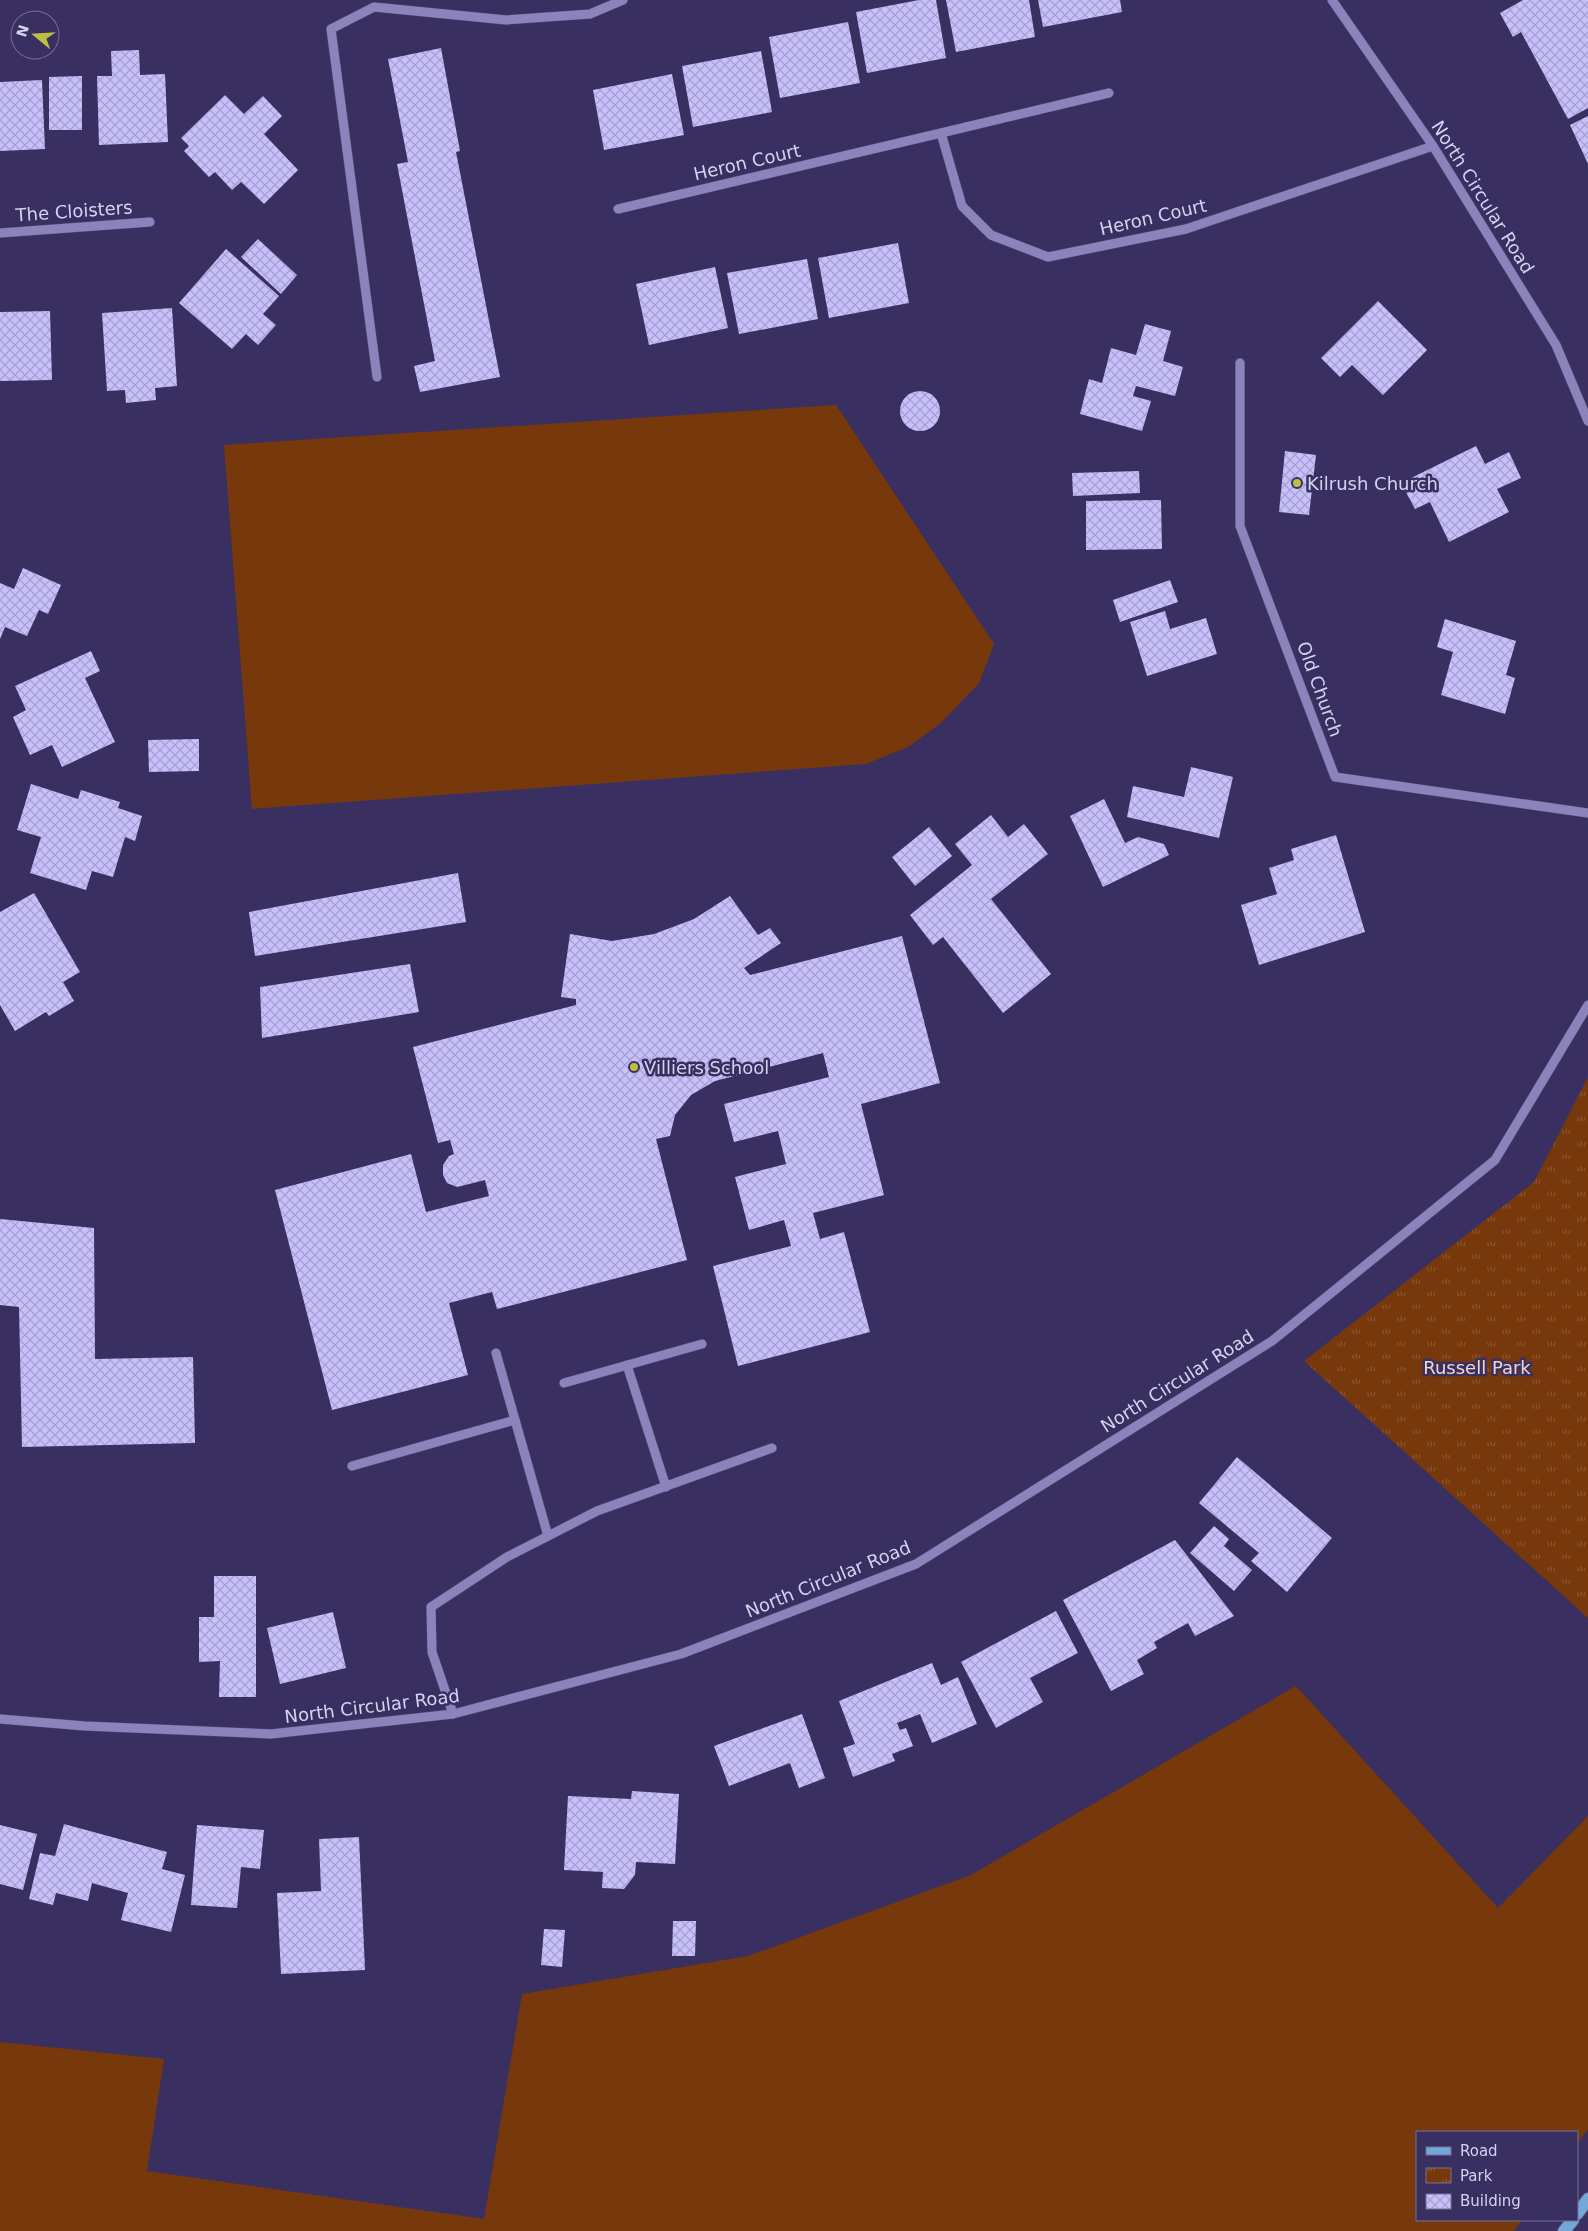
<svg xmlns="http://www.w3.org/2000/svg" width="1588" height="2231" viewBox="0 0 1588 2231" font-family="'DejaVu Sans',sans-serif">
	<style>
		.grass { fill: #77390b }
		.park { fill: url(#park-tufts) }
		.building { fill: url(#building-cross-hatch) }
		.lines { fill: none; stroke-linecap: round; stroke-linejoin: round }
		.minor-casing { stroke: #534a74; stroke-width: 10 }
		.major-casing { stroke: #534a74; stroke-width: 14 }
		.minor { stroke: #8b83bb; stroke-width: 9 }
		.major { stroke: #72a8d8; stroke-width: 12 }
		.poi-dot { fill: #bcbf44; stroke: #392f61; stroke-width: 2 }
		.labels { text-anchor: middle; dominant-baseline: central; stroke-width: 5; stroke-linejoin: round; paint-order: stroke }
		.street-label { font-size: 18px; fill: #d5d2f0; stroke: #392f61 }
		.poi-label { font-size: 18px; fill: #d5d2f0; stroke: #392f61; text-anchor: start }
		.park-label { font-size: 18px; fill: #efd7ca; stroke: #392f61 }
	</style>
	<defs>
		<pattern id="park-tufts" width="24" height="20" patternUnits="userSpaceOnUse" patternTransform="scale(1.25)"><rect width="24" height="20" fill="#77390b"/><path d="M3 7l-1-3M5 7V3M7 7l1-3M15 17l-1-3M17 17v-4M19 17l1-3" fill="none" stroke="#89552f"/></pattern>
		<pattern id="building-cross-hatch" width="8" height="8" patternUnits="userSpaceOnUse" patternTransform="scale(1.25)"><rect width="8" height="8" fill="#c8c0fc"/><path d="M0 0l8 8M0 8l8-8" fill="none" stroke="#a6a0cf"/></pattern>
	</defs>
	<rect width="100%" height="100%" fill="#392f61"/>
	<g class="grass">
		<polygon points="836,405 994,644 979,683 941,723 908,747 866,764 252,809 224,445"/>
		<polygon points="1296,1686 1498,1908 1588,1816 1588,2129 1577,2144 1577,2132 1417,2132 1417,2220 1522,2220 1514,2231 0,2231 0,2042 164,2059 147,2171 484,2219 522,1994 748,1956 971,1875"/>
	</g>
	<polygon class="park" points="1588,1077 1588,1618 1304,1361 1534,1182"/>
	<g class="building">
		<polygon points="919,0 936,0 946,58 867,73 856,12"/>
		<polygon points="946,0 1029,0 1035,37 956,52"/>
		<polygon points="1038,0 1120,0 1122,12 1043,27"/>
		<polygon points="1523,0 1588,0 1588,108 1568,119 1521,32 1513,37 1500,13"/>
		<polygon points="848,22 860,83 780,98 769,37"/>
		<polygon points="441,48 460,151 456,152 500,377 420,392 414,366 435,361 397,164 408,162 388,59"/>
		<polygon points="139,50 140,75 165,74 168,142 99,145 97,76 112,76 111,51"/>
		<polygon points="761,51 772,112 693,127 682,66"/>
		<polygon points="672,74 684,135 604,150 593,90"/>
		<polygon points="82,76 82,130 49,130 49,77"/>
		<polygon points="42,80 45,149 0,151 0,82"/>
		<polygon points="225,95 244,114 263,96 282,116 264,134 298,170 264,204 241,182 232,190 215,172 209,177 184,151 189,146 181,138"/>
		<polygon points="1588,116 1588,164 1570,125"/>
		<polygon points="258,239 297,275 281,294 241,257"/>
		<polygon points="898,243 909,303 829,318 818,258"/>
		<polygon points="226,249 279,296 263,314 276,325 258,345 246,334 232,349 179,303"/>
		<polygon points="807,259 818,319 739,334 727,273"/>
		<polygon points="715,267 728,328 649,345 636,284"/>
		<polygon points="1378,301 1427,350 1383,395 1352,365 1340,377 1321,358"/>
		<polygon points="172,308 177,386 155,388 156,400 126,403 125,390 107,391 102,313"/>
		<polygon points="50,311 52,380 0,381 0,312"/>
		<polygon points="1145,324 1171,331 1163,361 1183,367 1175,396 1136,386 1133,396 1151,401 1142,431 1080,414 1089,379 1102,383 1111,348 1136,355"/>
		<circle cx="920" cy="411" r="20"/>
		<polygon points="1476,446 1485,464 1509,452 1521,478 1497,489 1509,512 1449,542 1430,502 1415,509 1401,483"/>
		<polygon points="1285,451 1316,455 1309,515 1279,512"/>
		<polygon points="1139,471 1140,493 1073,496 1072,473"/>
		<polygon points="1161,500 1162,549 1086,550 1086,501"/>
		<polygon points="23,568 61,585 48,614 39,610 27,636 5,627 0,639 0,583 14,589"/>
		<polygon points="1170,580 1178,602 1120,622 1113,600"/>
		<polygon points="1165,611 1170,629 1206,618 1217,654 1147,676 1130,622"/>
		<polygon points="1445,619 1516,641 1506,675 1515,678 1505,714 1441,695 1453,652 1437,647"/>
		<polygon points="91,651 100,671 85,678 115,742 62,767 52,745 30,755 13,717 26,710 15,686"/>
		<polygon points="199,739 199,771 149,772 148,740"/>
		<polygon points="1191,767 1233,777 1219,838 1127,817 1133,786 1184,797"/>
		<polygon points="31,784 78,799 81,790 120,802 118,808 142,816 135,841 125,837 113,877 92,871 86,890 30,873 41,837 17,830"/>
		<polygon points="1104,799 1125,843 1138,837 1164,844 1169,855 1103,887 1070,816"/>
		<polygon points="991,815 1008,837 1024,824 1048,854 991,899 1051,974 1003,1013 943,937 933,945 910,915 972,865 955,844"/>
		<polygon points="929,827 952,856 915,886 892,857"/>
		<polygon points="1336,835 1365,932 1259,965 1241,905 1277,894 1269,868 1294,860 1291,849"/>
		<polygon points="458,873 466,922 255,956 249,912"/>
		<polygon points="34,893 80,972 63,982 74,1001 49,1016 46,1012 15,1031 0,1005 0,912"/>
		<polygon points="730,896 758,935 770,928 781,943 744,968 750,975 902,936 940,1083 861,1104 884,1195 813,1213 820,1239 844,1232 870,1332 738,1366 713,1266 791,1246 784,1220 749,1230 735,1177 786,1164 778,1131 734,1142 724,1104 829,1077 823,1053 715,1081 691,1095 675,1115 670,1136 656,1139 687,1260 497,1309 492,1292 449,1303 468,1375 332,1410 275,1190 411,1154 426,1212 489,1196 485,1180 457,1187 447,1183 443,1175 443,1165 449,1156 454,1154 450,1140 438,1143 413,1047 576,1005 576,999 561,997 570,934 612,941 654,934 694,919"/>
		<polygon points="410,964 419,1012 262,1038 260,987"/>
		<polygon points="0,1219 94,1228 95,1359 193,1357 195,1443 22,1447 19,1307 0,1305"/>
		<polygon points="1237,1457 1332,1538 1287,1592 1251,1561 1259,1553 1199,1503"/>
		<polygon points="1214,1526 1229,1539 1224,1546 1252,1570 1234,1591 1190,1553"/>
		<polygon points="1175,1540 1234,1616 1195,1636 1188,1623 1154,1642 1157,1648 1137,1660 1144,1674 1111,1691 1063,1600"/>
		<polygon points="214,1576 256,1576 256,1697 219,1697 220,1661 199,1662 199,1617 214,1617"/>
		<polygon points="1056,1611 1078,1653 1030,1678 1043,1702 996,1728 961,1662"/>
		<polygon points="333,1612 346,1668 280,1684 267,1628"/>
		<polygon points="932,1663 941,1685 958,1677 977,1724 932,1743 920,1714 897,1723 900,1730 906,1728 913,1746 892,1754 895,1761 853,1777 843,1748 855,1744 839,1701"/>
		<polygon points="802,1714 825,1778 799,1788 790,1763 729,1786 714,1746"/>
		<polygon points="632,1791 679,1794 675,1864 636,1862 635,1875 624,1889 602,1888 603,1872 564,1870 568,1796 631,1799"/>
		<polygon points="64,1824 167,1852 162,1869 185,1875 171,1932 121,1920 128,1893 92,1883 88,1901 56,1893 53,1905 29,1899 40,1853 55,1856"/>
		<polygon points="0,1825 37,1834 23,1890 0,1884"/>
		<polygon points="197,1825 264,1830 260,1869 241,1867 237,1908 191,1905"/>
		<polygon points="359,1837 365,1970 281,1974 277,1893 321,1891 319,1839"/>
		<polygon points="673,1921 696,1921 695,1956 672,1956"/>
		<polygon points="544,1929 565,1930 562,1967 541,1965"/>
	</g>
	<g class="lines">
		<g class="minor-casing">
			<g id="minor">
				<polyline points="1332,0 1433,146 1556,345 1588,421"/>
				<polyline points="941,133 1109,93"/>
				<polyline points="618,209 941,133 962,206 991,235 1048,257 1186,229 1433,146"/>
				<polyline points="0,233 150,222"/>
				<polyline points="1240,363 1240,526 1335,777 1588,813"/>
				<polyline points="377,377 331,29 374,7 506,20 590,14 623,0"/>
				<polyline points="496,1353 548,1536"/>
				<polyline points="627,1365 666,1487"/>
				<polyline points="564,1383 702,1344"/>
				<polyline points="352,1466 515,1420"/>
				<polyline points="453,1714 432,1652 431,1607 507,1557 597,1511 772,1448"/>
				<polyline points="0,1719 85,1726 271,1734 453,1714 681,1654 916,1564 1272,1341 1495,1160 1588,1005"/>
			</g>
		</g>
		<g class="major-casing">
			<g id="major">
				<polyline points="1577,2214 1588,2199"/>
				<polyline points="1564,2231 1573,2220"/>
			</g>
		</g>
		<use href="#minor" class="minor"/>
		<use href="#major" class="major"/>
	</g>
	<g class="poi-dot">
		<circle cx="1297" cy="483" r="5"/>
		<circle cx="634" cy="1067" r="5"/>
	</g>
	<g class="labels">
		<g class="street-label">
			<text transform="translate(747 162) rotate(-13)">Heron Court</text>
			<text transform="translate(1483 197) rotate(58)">North Circular Road</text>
			<text transform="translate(74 211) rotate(-4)">The Cloisters</text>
			<text transform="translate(1153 217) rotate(-13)">Heron Court</text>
			<text transform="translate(1320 689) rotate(70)">Old Church</text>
			<text transform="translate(1177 1381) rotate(-32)">North Circular Road</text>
			<text transform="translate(828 1579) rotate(-22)">North Circular Road</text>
			<text transform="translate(372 1706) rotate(-7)">North Circular Road</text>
		</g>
		<g class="poi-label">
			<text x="1307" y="483">Kilrush Church</text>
			<text x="644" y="1067">Villiers School</text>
		</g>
		<g class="park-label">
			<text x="1477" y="1367">Russell Park</text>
		</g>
	</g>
	<rect x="1416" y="2131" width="162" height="90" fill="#392f61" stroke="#77709a"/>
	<rect x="1426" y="2147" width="25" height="8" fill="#72a8d8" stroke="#77709a"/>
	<text x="1460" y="2156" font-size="15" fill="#d5d2f0">Road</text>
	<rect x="1426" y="2168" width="25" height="15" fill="url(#park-tufts)" stroke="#77709a"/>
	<text x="1460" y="2181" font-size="15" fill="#d5d2f0">Park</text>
	<rect x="1426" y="2194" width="25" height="15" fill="url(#building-cross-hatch)" stroke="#77709a"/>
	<text x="1460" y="2206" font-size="15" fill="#d5d2f0">Building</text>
	<g transform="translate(35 35) rotate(288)"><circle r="24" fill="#392f61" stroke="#77709a"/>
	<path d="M0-4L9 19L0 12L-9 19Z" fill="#bcbf44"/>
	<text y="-8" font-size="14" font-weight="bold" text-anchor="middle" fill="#d5d2f0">N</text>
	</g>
</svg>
